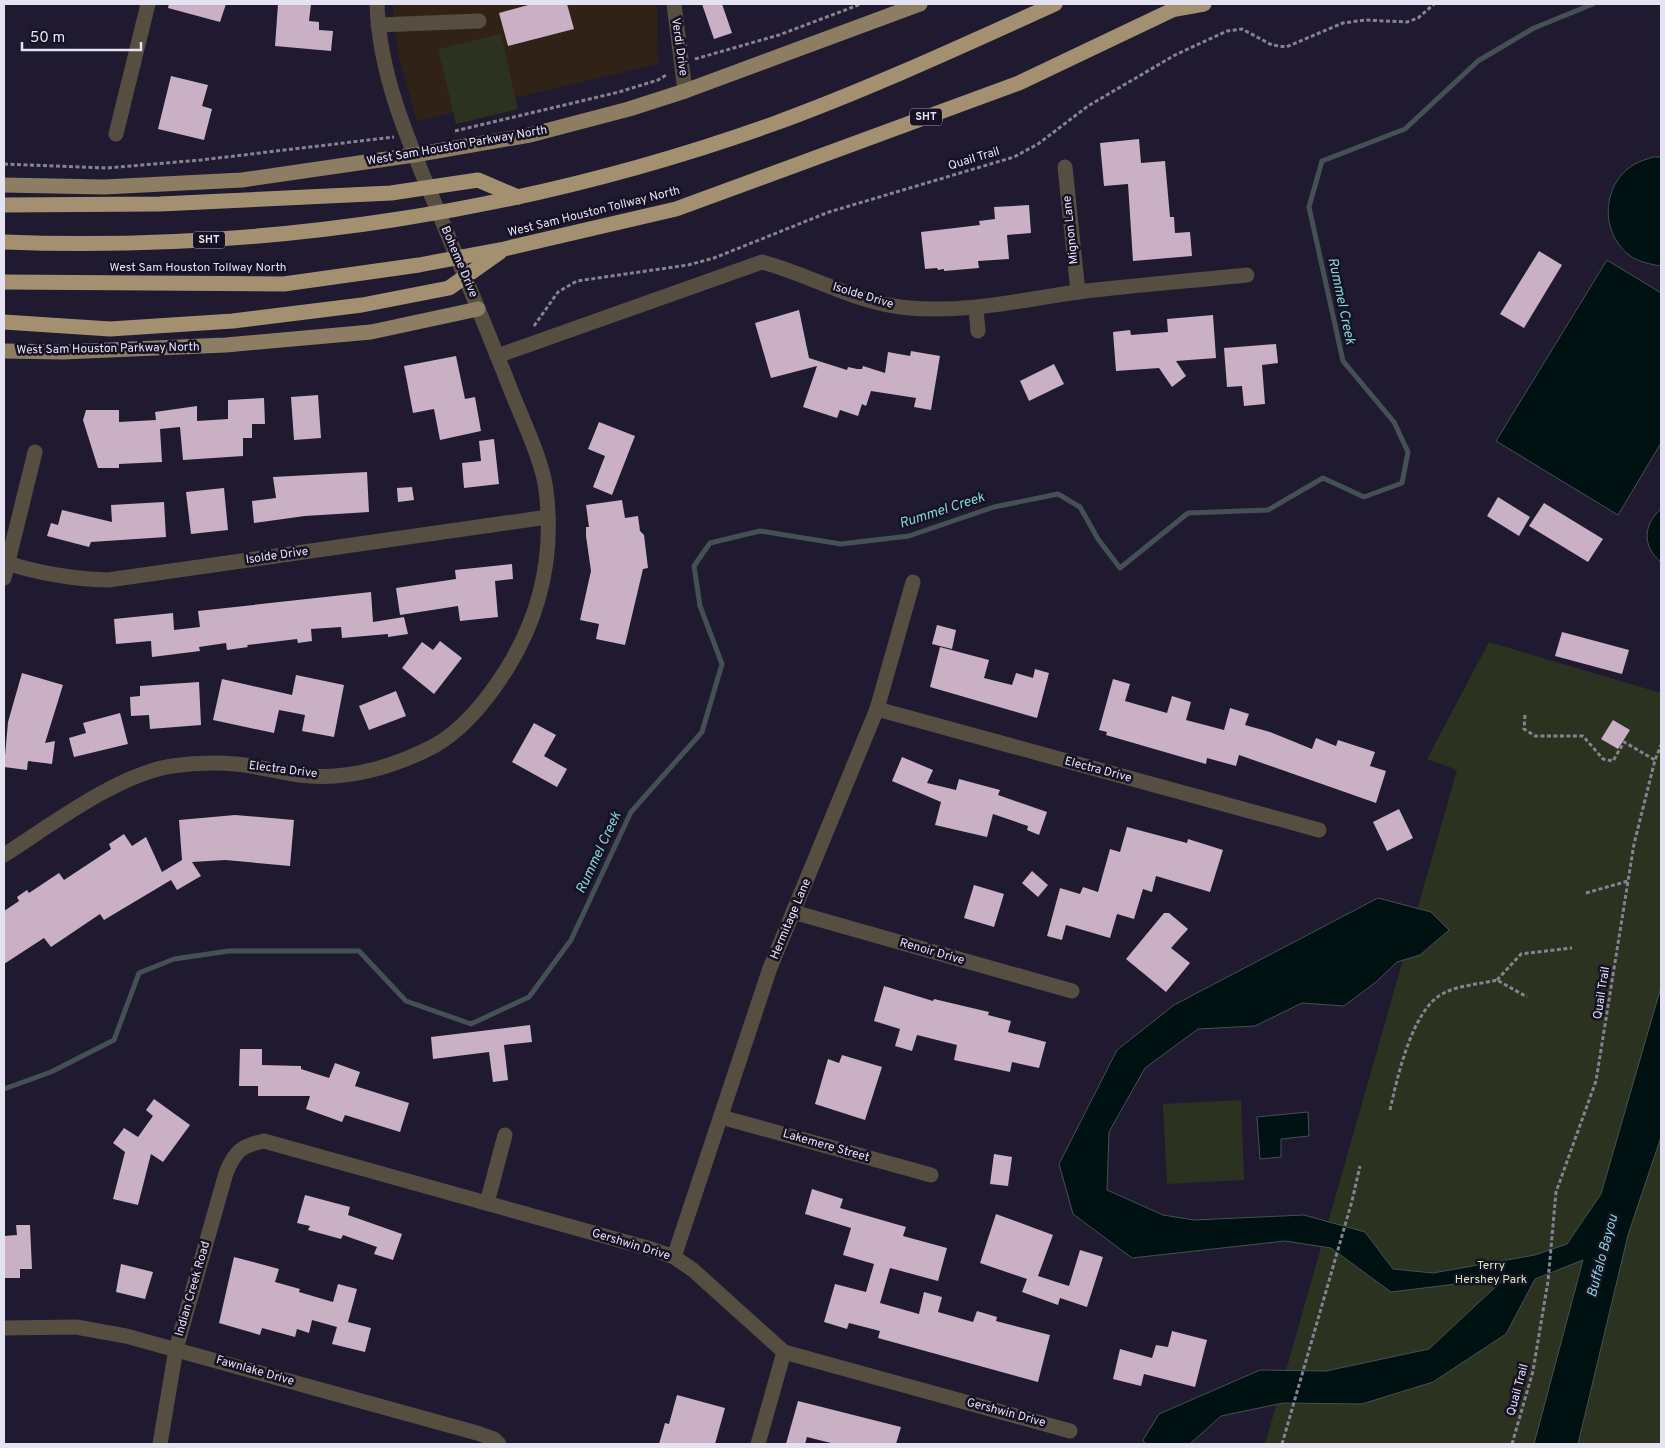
<svg xmlns="http://www.w3.org/2000/svg" width="1665" height="1448" viewBox="0 0 1665 1448" font-family="Overpass,sans-serif">
	<style>
		.commercial { fill: #302216 }
		.green { fill: #2b3220 }
		.water { fill: #011; stroke: #455054 }
		.lines { fill: none; stroke-linecap: round; stroke-linejoin: round }
		.stream { stroke: #455054; stroke-width: 5 }
		.building { fill: #c9b0c5 }
		.path { stroke: #868294; stroke-width: 3; stroke-dasharray: 4 2.5; stroke-linecap: butt }
		.minor { stroke: #554e41; stroke-width: 15 }
		.major { stroke: #8d7d62; stroke-width: 15 }
		.highway { stroke: #a39070; stroke-width: 15 }
		.labels { text-anchor: middle; dominant-baseline: central; stroke-width: 5; stroke-linejoin: round; paint-order: stroke }
		.shield { fill: #161125; stroke: #a7a4b4; stroke-width: 1 }
		.shield-label { font-size: 11px; font-weight: bold; fill: #e5e3f2 }
		.street-label { font-size: 12px; fill: #e5e3f2; stroke: #161125 }
		.park-label { font-size: 12px; fill: #d7ecb1; stroke: #161125 }
		.water-label { font-size: 14px; font-style: italic; fill: #84d6d6; stroke: #161125 }
	</style>
	<rect width="100%" height="100%" fill="#1f1a2f"/>
	<polygon class="commercial" points="392,4 657,4 658,64 417,121 399,58"/>
	<g class="green">
		<polygon points="501,34 518,109 456,124 438,49"/>
		<polygon points="1489,642 1661,693 1661,1444 1265,1444 1457,770 1427,759"/>
		<polygon points="1241,1100 1244,1180 1167,1184 1163,1104"/>
	</g>
	<g class="water">
		<path d="M1653 157H1661V266C1650 264 1638 262 1629 255 1599 231 1602 183 1635 164 1640 161 1647 159 1653 157Z"/>
		<polygon points="1607,260 1661,293 1661,443 1618,515 1496,441"/>
		<path d="M1661 509V562C1642 547 1643 524 1661 509Z"/>
		<polygon points="1378,898 1431,912 1449,930 1420,955 1397,962 1376,982 1344,1006 1302,1003 1255,1026 1198,1029 1145,1068 1109,1132 1107,1190 1163,1215 1194,1220 1304,1215 1365,1232 1393,1269 1433,1273 1535,1255 1567,1244 1601,1194 1661,987 1661,1137 1628,1235 1578,1444 1534,1444 1583,1260 1535,1279 1506,1334 1433,1382 1362,1404 1283,1403 1221,1416 1190,1444 1145,1444 1143,1440 1159,1414 1260,1370 1326,1371 1429,1349 1505,1278 1391,1292 1331,1248 1285,1241 1132,1258 1073,1214 1059,1164 1117,1050 1174,1005"/>
		<polygon points="1308,1112 1309,1136 1281,1139 1281,1157 1260,1159 1257,1117"/>
	</g>
	<g class="lines">
		<polyline class="stream" points="4,1089 51,1072 114,1040 139,973 174,959 229,951 359,951 406,1001 471,1024 529,997 571,940 631,812 702,732 722,664 700,606 694,566 710,543 760,531 841,544 909,536 994,507 1058,494 1080,507 1098,539 1120,568 1188,513 1268,510 1323,478 1364,497 1402,483 1408,452 1394,422 1343,361 1309,207 1322,161 1405,129 1478,61 1534,28 1593,4"/>
	</g>
	<g class="building">
		<polygon points="169,4 226,4 220,22 168,8"/>
		<polygon points="278,4 311,4 309,21 319,22 319,30 333,31 331,51 275,46"/>
		<polygon points="532,4 567,4 574,29 508,46 499,13"/>
		<polygon points="702,4 722,4 732,33 714,39"/>
		<polygon points="171,76 208,85 202,106 212,109 204,140 158,129"/>
		<polygon points="1139,139 1141,163 1165,161 1170,217 1174,217 1175,233 1190,232 1192,256 1133,261 1128,184 1104,186 1100,143"/>
		<polygon points="1029,205 1031,233 1007,235 1009,259 978,261 979,268 944,271 944,269 938,270 937,268 925,269 921,232 980,225 979,221 995,219 994,207"/>
		<polygon points="1539,251 1562,265 1524,328 1500,314"/>
		<polygon points="799,310 809,358 847,370 848,367 857,369 862,369 863,366 885,373 888,352 910,356 911,351 940,356 931,410 914,407 916,398 871,391 866,406 862,404 858,416 840,410 837,418 803,407 817,366 771,378 755,323"/>
		<polygon points="1213,315 1216,358 1176,361 1186,376 1172,387 1159,368 1116,371 1113,332 1130,330 1131,335 1168,332 1167,319"/>
		<polygon points="1276,344 1278,363 1262,365 1265,404 1244,406 1242,386 1227,387 1224,348"/>
		<polygon points="456,356 465,399 475,397 481,431 440,440 434,409 413,413 404,366"/>
		<polygon points="1054,364 1064,384 1029,401 1020,381"/>
		<polygon points="318,395 321,438 294,440 291,397"/>
		<polygon points="264,398 265,424 252,424 252,438 243,438 243,456 183,460 180,427 160,429 162,462 119,464 119,468 98,468 83,420 86,410 119,410 119,422 156,420 155,412 197,406 197,421 228,419 228,400"/>
		<polygon points="599,422 635,436 612,495 593,487 605,456 588,449"/>
		<polygon points="494,439 499,484 464,488 462,463 481,461 479,441"/>
		<polygon points="367,472 369,512 305,516 254,523 252,501 276,498 273,477"/>
		<polygon points="412,487 414,500 398,502 397,488"/>
		<polygon points="224,488 228,530 191,534 186,492"/>
		<polygon points="1498,497 1530,517 1519,536 1487,516"/>
		<polygon points="622,500 625,518 638,516 640,531 644,535 648,568 643,569 625,645 596,639 599,624 580,620 591,571 586,536 586,527 589,527 586,505"/>
		<polygon points="164,502 166,537 91,542 89,547 47,536 51,523 58,525 62,510 112,522 111,505"/>
		<polygon points="1544,503 1603,539 1588,562 1529,526"/>
		<polygon points="512,564 513,579 495,581 498,617 460,621 458,606 400,615 396,588 456,579 455,570"/>
		<polygon points="371,592 373,622 404,617 408,634 388,637 388,634 342,638 341,627 311,629 312,641 298,643 297,639 247,645 248,647 227,650 226,643 199,647 200,651 152,657 151,641 116,644 114,619 173,613 174,630 200,627 198,611"/>
		<polygon points="937,625 956,630 952,649 932,644"/>
		<polygon points="1562,632 1629,650 1622,674 1555,656"/>
		<polygon points="440,641 462,658 434,694 402,668 422,642 433,650"/>
		<polygon points="940,647 989,660 984,678 1012,685 1016,673 1033,678 1035,669 1049,673 1037,718 930,687"/>
		<polygon points="22,673 63,685 45,743 55,741 52,764 28,761 27,770 4,767 8,722"/>
		<polygon points="296,675 344,685 334,737 302,731 305,715 279,710 274,733 213,720 222,679 292,695"/>
		<polygon points="1113,679 1130,684 1125,701 1167,713 1172,696 1191,702 1186,720 1224,730 1230,708 1249,714 1245,725 1270,732 1312,749 1316,738 1336,746 1338,740 1375,752 1370,766 1386,771 1376,803 1239,755 1236,766 1207,758 1206,764 1106,735 1107,732 1099,730"/>
		<polygon points="199,682 201,725 150,729 149,715 131,716 130,697 140,696 140,686"/>
		<polygon points="396,691 406,716 369,730 359,706"/>
		<polygon points="120,713 128,744 74,757 69,738 86,733 83,723"/>
		<polygon points="1613,720 1630,730 1618,749 1601,739"/>
		<polygon points="534,723 556,735 544,756 567,769 557,787 512,762"/>
		<polygon points="902,757 933,770 927,783 956,790 959,779 1000,790 998,795 1047,812 1039,835 1027,830 1028,826 993,814 987,837 935,825 941,802 892,781"/>
		<polygon points="1399,809 1413,838 1387,851 1373,822"/>
		<polygon points="235,815 294,820 290,866 225,860 192,862 201,876 177,890 171,880 104,920 100,914 51,947 44,938 4,964 4,911 19,901 17,897 27,890 29,893 59,873 64,880 111,849 109,844 124,834 132,846 146,837 162,872 182,860 179,820"/>
		<polygon points="1127,827 1187,843 1188,839 1223,850 1210,892 1156,876 1152,892 1143,889 1134,919 1117,914 1110,938 1066,925 1062,940 1047,936 1060,888 1080,894 1083,887 1098,892 1110,849 1120,852"/>
		<polygon points="1032,871 1048,885 1038,897 1022,883"/>
		<polygon points="974,885 1004,894 994,927 964,918"/>
		<polygon points="1164,913 1169,913 1188,929 1171,948 1190,963 1166,992 1126,959"/>
		<polygon points="884,986 933,1001 934,999 989,1012 988,1015 1011,1021 1008,1032 1046,1042 1039,1068 1012,1062 1010,1072 954,1060 957,1045 917,1035 912,1051 895,1046 900,1029 874,1021"/>
		<polygon points="530,1025 532,1042 504,1045 508,1080 493,1082 489,1052 433,1059 431,1037"/>
		<polygon points="240,1049 262,1049 262,1065 301,1066 301,1069 329,1078 335,1063 360,1072 355,1086 409,1103 400,1132 345,1115 342,1122 306,1109 310,1096 258,1096 258,1086 239,1086"/>
		<polygon points="842,1055 882,1067 865,1120 815,1104 828,1059 839,1063"/>
		<polygon points="154,1099 190,1125 163,1162 151,1154 138,1205 113,1199 125,1152 113,1143 124,1128 138,1137 153,1116 146,1110"/>
		<polygon points="994,1154 1012,1157 1008,1186 990,1184"/>
		<polygon points="812,1189 843,1199 840,1208 906,1227 903,1236 947,1248 938,1281 890,1268 880,1303 919,1314 924,1292 942,1297 938,1312 973,1322 977,1311 997,1317 996,1321 1050,1335 1038,1382 878,1338 880,1331 849,1323 847,1329 824,1322 835,1284 866,1292 874,1264 843,1255 851,1228 805,1214"/>
		<polygon points="305,1195 350,1207 348,1215 402,1234 393,1260 374,1254 377,1247 343,1235 341,1239 308,1230 310,1226 297,1223"/>
		<polygon points="996,1214 1053,1235 1038,1276 1069,1286 1080,1250 1103,1257 1087,1307 1060,1298 1058,1305 1022,1292 1027,1279 980,1263"/>
		<polygon points="16,1225 30,1225 32,1269 20,1269 20,1278 4,1278 4,1236 17,1235"/>
		<polygon points="234,1257 279,1269 275,1282 300,1289 299,1292 333,1302 338,1284 357,1289 348,1322 371,1328 365,1352 332,1344 337,1327 312,1320 309,1333 297,1329 295,1337 262,1328 260,1335 219,1323"/>
		<polygon points="121,1264 153,1272 145,1299 116,1292"/>
		<polygon points="1172,1331 1207,1340 1195,1387 1144,1374 1141,1386 1113,1379 1120,1349 1152,1358 1156,1345 1168,1347"/>
		<polygon points="677,1395 725,1408 715,1444 659,1444 665,1423 669,1424"/>
		<polygon points="798,1401 901,1427 896,1444 835,1444 807,1437 805,1444 786,1444"/>
	</g>
	<g class="lines">
		<g class="path">
			<polyline points="695,59 779,35 861,4"/>
			<polyline points="455,131 619,92 658,80 668,74"/>
			<polyline points="4,164 107,168 201,160 394,137"/>
			<polyline points="534,326 558,292 577,281 688,265 714,258 829,212 1014,157 1038,144 1088,106 1175,55 1227,31 1242,29 1272,45 1286,47 1343,23 1365,20 1407,22 1418,18 1434,4"/>
			<polyline points="1525,715 1524,729 1535,736 1583,736 1603,759 1613,761 1624,742 1655,760"/>
			<polyline points="1586,893 1628,881"/>
			<polyline points="1497,980 1521,954 1572,948"/>
			<path d="M1390 1110C1397 1079 1412 1008 1444 993 1459 985 1481 984 1497 980L1527 997"/>
			<polyline points="1282,1444 1352,1201 1360,1166"/>
			<polyline points="1512,1444 1533,1371 1548,1281 1556,1192 1596,1081 1634,844 1655,760 1661,745"/>
		</g>
		<g class="minor">
			<polyline points="674,4 685,91"/>
			<polyline points="378,25 479,21"/>
			<polyline points="116,134 148,4"/>
			<polyline points="1065,167 1078,292"/>
			<polyline points="976,309 978,331"/>
			<path d="M497 356 762 262C811 275 857 304 909 308 968 313 1020 300 1078 292 1134 285 1191 281 1247 275"/>
			<path d="M7 563C41 574 73 579 108 580L548 517"/>
			<polyline points="4,578 35,452"/>
			<polyline points="877,709 1319,830"/>
			<path d="M4 855C51 825 118 774 172 766 192 763 215 762 236 764 261 766 286 775 311 776 353 779 398 765 434 746 465 729 490 696 508 667 541 613 554 553 546 490 543 462 521 416 510 388 487 329 462 270 438 211 410 145 379 76 377 4"/>
			<polyline points="793,912 1072,991"/>
			<polyline points="721,1117 931,1175"/>
			<polyline points="487,1203 505,1135"/>
			<polyline points="674,1257 770,968 877,709 913,582"/>
			<polyline points="4,1328 76,1327 126,1336 477,1433 494,1439 499,1444"/>
			<path d="M160 1444 176 1349 226 1173C235 1151 241 1146 264 1141L651 1249 674 1257 693 1270 784 1352 1070 1431"/>
			<polyline points="758,1444 784,1352"/>
		</g>
		<g class="major">
			<polyline points="4,185 104,187 242,180 414,155 530,135 629,109 685,91 920,4"/>
			<polyline points="4,351 63,352 226,345 371,332 478,309"/>
		</g>
		<g class="highway">
			<polyline points="1176,9 1204,4"/>
			<polyline points="4,205 160,204 391,193 478,180 518,197"/>
			<path d="M4 242C265 252 527 212 773 124 869 89 962 46 1055 4"/>
			<polyline points="4,282 284,284 419,265 504,249 676,209 1019,83 1185,4"/>
			<polyline points="4,322 110,329 233,321 362,305 449,288 500,252"/>
		</g>
	</g>
	<g class="labels">
		<g class="shield">
			<rect x="910" y="108.5" width="32" height="17" rx="4"/>
			<rect x="193" y="231.5" width="32" height="17" rx="4"/>
		</g>
		<g class="shield-label">
			<text x="926" y="117">SHT</text>
			<text x="209" y="240">SHT</text>
		</g>
		<g class="street-label">
			<text transform="translate(679 47) rotate(82)">Verdi Drive</text>
			<text transform="translate(457 146) rotate(-10)">West Sam Houston Parkway North</text>
			<text transform="translate(974 159) rotate(-17)">Quail Trail</text>
			<text transform="translate(594 212) rotate(-14)">West Sam Houston Tollway North</text>
			<text transform="translate(1071 230) rotate(-96)">Mignon Lane</text>
			<text transform="translate(459 262) rotate(67)">Boheme Drive</text>
			<text x="198" y="268">West Sam Houston Tollway North</text>
			<text transform="translate(863 296) rotate(17)">Isolde Drive</text>
			<text transform="translate(108 349) rotate(-1)">West Sam Houston Parkway North</text>
			<text transform="translate(277 556) rotate(-8)">Isolde Drive</text>
			<text transform="translate(283 770) rotate(7)">Electra Drive</text>
			<text transform="translate(1098 770) rotate(15)">Electra Drive</text>
			<text transform="translate(791 919) rotate(-67)">Hermitage Lane</text>
			<text transform="translate(932 952) rotate(16)">Renoir Drive</text>
			<text transform="translate(1602 993) rotate(-81)">Quail Trail</text>
			<text transform="translate(826 1146) rotate(16)">Lakemere Street</text>
			<text transform="translate(631 1245) rotate(17)">Gershwin Drive</text>
			<text transform="translate(193 1289) rotate(-74)">Indian Creek Road</text>
			<text transform="translate(255 1371) rotate(16)">Fawnlake Drive</text>
			<text transform="translate(1518 1390) rotate(-75)">Quail Trail</text>
			<text transform="translate(1006 1413) rotate(15)">Gershwin Drive</text>
		</g>
		<g class="park-label">
			<text x="1491" y="1266">Terry<tspan x="1491" dy="14">Hershey Park</tspan></text>
		</g>
		<g class="water-label">
			<text transform="translate(1341 301) rotate(78)">Rummel Creek</text>
			<text transform="translate(942 511) rotate(-18)">Rummel Creek</text>
			<text transform="translate(599 853) rotate(-65)">Rummel Creek</text>
			<text transform="translate(1603 1256) rotate(-75)">Buffalo Bayou</text>
		</g>
	</g>
	<rect width="1665" height="1448" fill="none" stroke="#e5e3f2" stroke-width="10"/>
	<path d="M22 42v8h119v-8" fill="none" stroke="#e5e3f2" stroke-width="2.5"/>
	<text x="30" y="42" font-size="15" fill="#e5e3f2" stroke="#161125" stroke-width="4" paint-order="stroke">50 m</text>
</svg>
